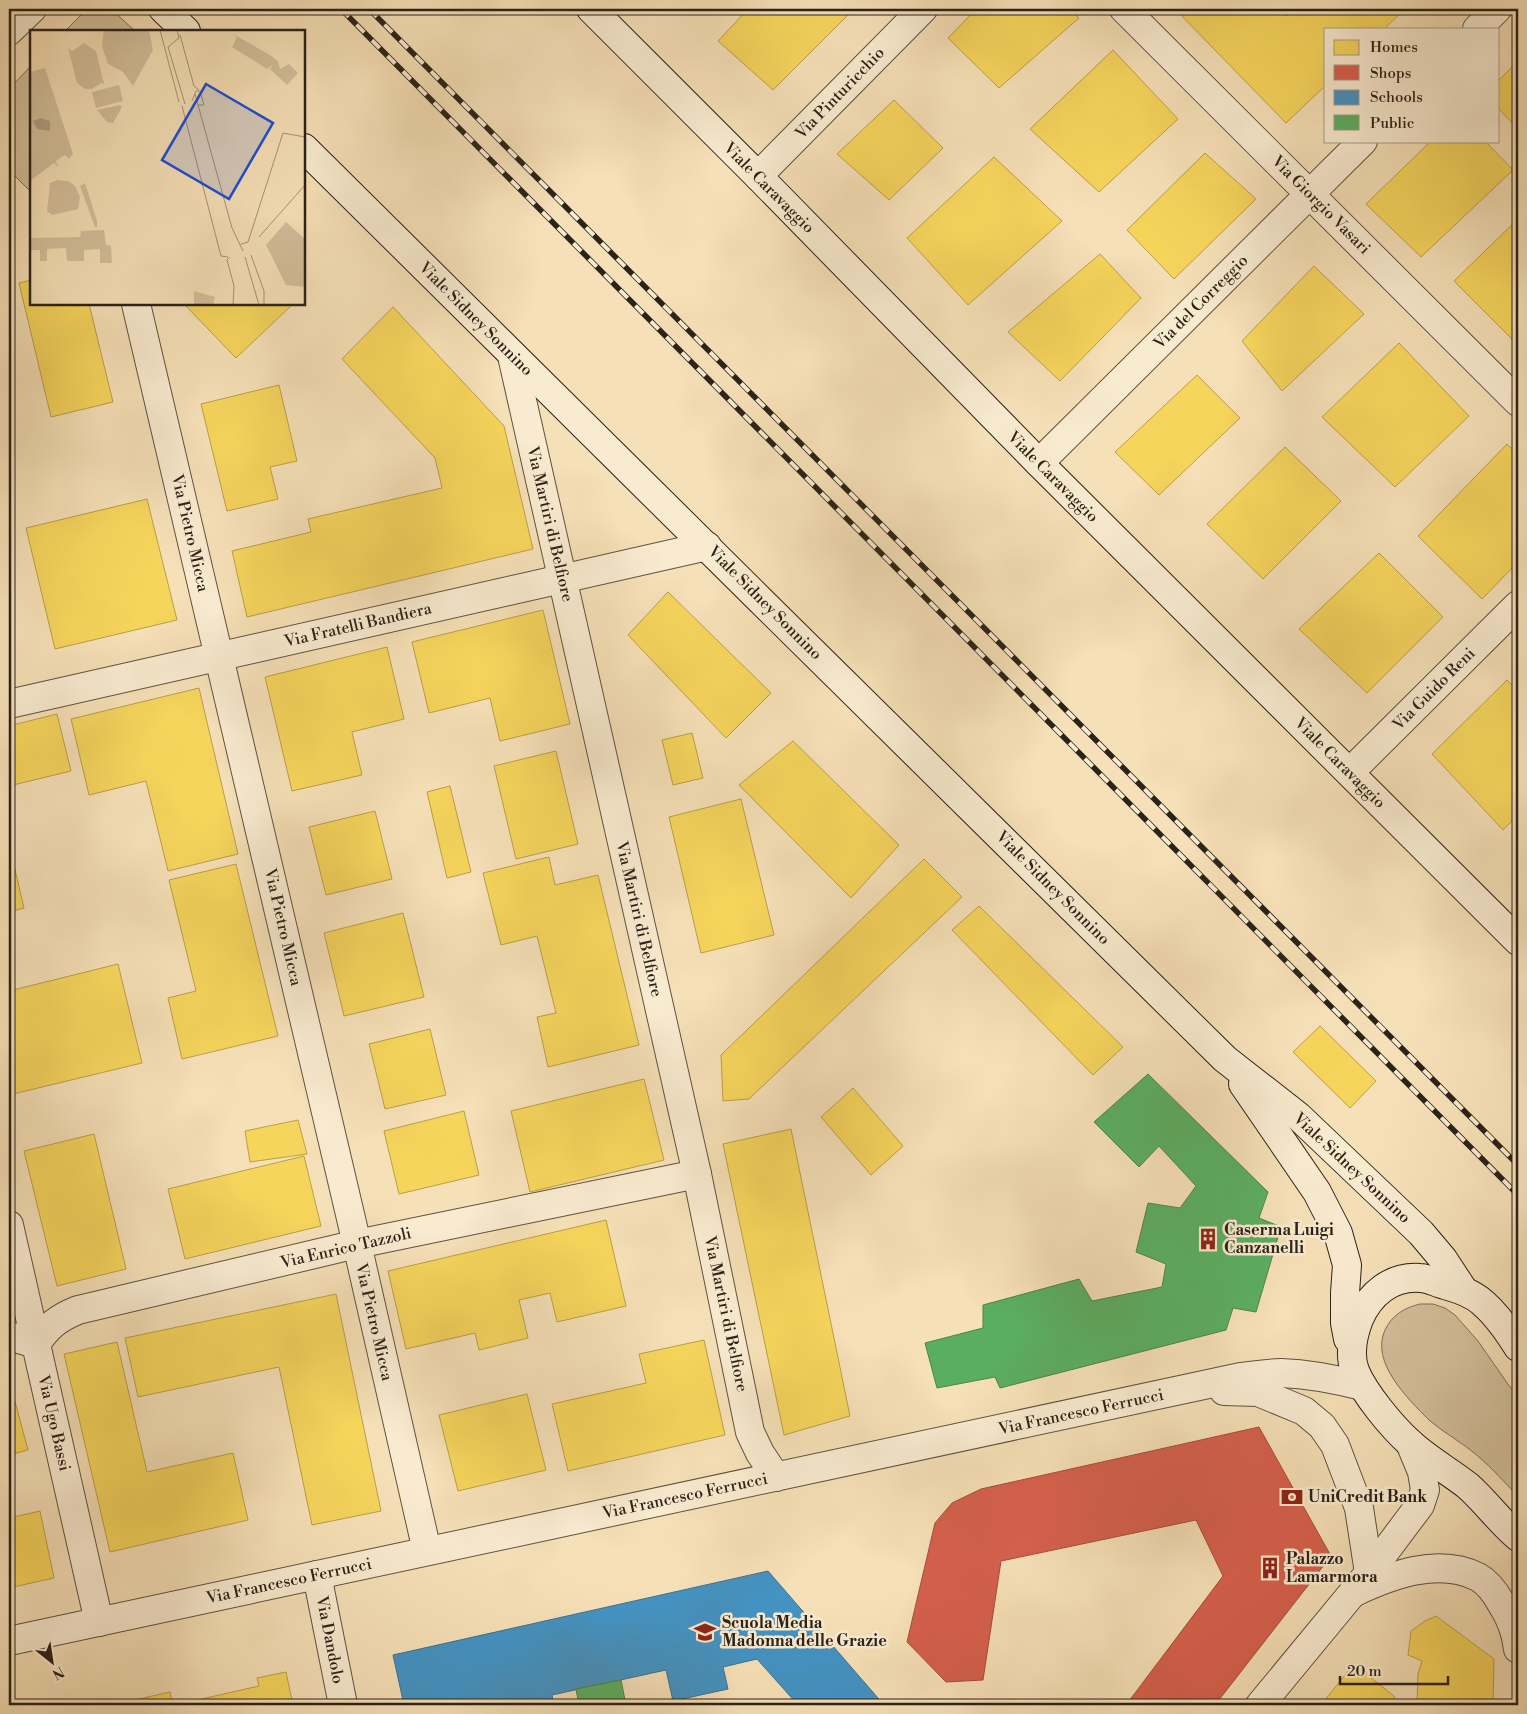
<svg xmlns="http://www.w3.org/2000/svg" width="1527" height="1714" viewBox="0 0 1527 1714" font-family="'Libre Bodoni',serif">
	<style>
		.green { fill: #d3c09c; stroke: #7f715a }
		.homes { fill: #f6d55c; stroke: #b99f48 }
		.shops { fill: #d6604d; stroke: #a34d3d }
		.schools { fill: #4393c3; stroke: #3c7190 }
		.public { fill: #5aae61; stroke: #4c844b }
		.lines { fill: none; stroke-linecap: round; stroke-linejoin: round }
		.street-casing { stroke: #5e5240; stroke-width: 30 }
		.secondary-casing { stroke: #2b2218; stroke-width: 30 }
		.street { stroke: #f9ebd0; stroke-width: 28 }
		.secondary { stroke: #f9ebd0; stroke-width: 28 }
		.rail-casing { stroke: #2b2218; stroke-width: 5.5 }
		.rail { stroke: #f9ebd0; stroke-width: 4; stroke-dasharray: 11; stroke-linecap: butt }
		.labels { text-anchor: middle; dominant-baseline: central; stroke-width: 5; stroke-linejoin: round; paint-order: stroke }
		.street-label { font-size: 16px; fill: #2b2218; stroke: #f9ebd0 }
		.poi-label { font-size: 16px; font-weight: bold; fill: #2b2218; stroke: #f9ebd0; text-anchor: start }
		.inset-road { fill: none; stroke: #a59477; stroke-width: 1 }
		.view { fill: #1d4ed8; fill-opacity: 0.15; stroke: #1d4ed8; stroke-width: 2.5 }
		.inset-edge { fill: none; stroke: #2b2218; stroke-width: 2.5 }
	</style>
	<rect width="100%" height="100%" fill="#f6e0b7"/>
	<filter id="stains"><feTurbulence type="fractalNoise" baseFrequency=".004" numOctaves="4"/><feColorMatrix values="0 0 0 0 .2 0 0 0 0 .09 0 0 0 0 .02 0 0 0 .5 -.17"/></filter>
	<radialGradient id="worn" r=".72"><stop offset=".6" stop-color="#630" stop-opacity="0"/><stop offset="1" stop-color="#630" stop-opacity=".3"/></radialGradient>
	<g class="green">
		<polygon points="87,9 111,9 135,31 65,31"/>
		<polygon points="31,66 31,192 9,170 9,89"/>
		<path d="M1420 1304H1433L1445 1308 1455 1315 1478 1341 1510 1387 1518 1394V1496C1505 1483 1492 1468 1478 1456 1463 1443 1444 1433 1429 1420 1408 1399 1370 1362 1385 1330 1392 1315 1404 1308 1420 1304Z"/>
	</g>
	<g class="homes">
		<polygon points="748,9 854,9 773,90 718,41"/>
		<polygon points="976,9 1069,9 1079,18 999,88 948,38"/>
		<polygon points="1175,9 1279,9 1286,16 1293,9 1405,9 1384,29 1326,29 1326,85 1286,123"/>
		<polygon points="1113,50 1178,119 1099,192 1030,129"/>
		<polygon points="1518,61 1518,129 1498,108 1498,81"/>
		<polygon points="894,100 943,148 889,200 837,154"/>
		<polygon points="1431,141 1485,141 1513,170 1421,257 1366,204"/>
		<polygon points="1205,153 1256,199 1174,279 1127,230"/>
		<polygon points="994,157 1062,221 968,305 907,238"/>
		<polygon points="1518,219 1518,345 1454,281"/>
		<polygon points="1100,254 1141,298 1060,381 1008,332"/>
		<polygon points="1314,266 1364,314 1282,391 1242,341"/>
		<polygon points="31,280 31,304 89,304 113,402 51,417 19,283"/>
		<polygon points="184,304 293,304 236,358"/>
		<polygon points="393,307 504,426 533,549 247,617 232,551 311,532 308,519 442,488 435,458 342,359"/>
		<polygon points="1399,343 1469,416 1395,487 1322,417"/>
		<polygon points="1197,375 1240,418 1159,495 1115,452"/>
		<polygon points="279,385 297,461 270,467 278,499 227,511 201,404"/>
		<polygon points="1507,444 1518,455 1518,562 1482,599 1418,536"/>
		<polygon points="1285,447 1341,501 1263,579 1207,524"/>
		<polygon points="147,499 177,620 55,649 26,528"/>
		<polygon points="1379,553 1443,617 1367,693 1299,629"/>
		<polygon points="668,592 771,693 726,738 628,635"/>
		<polygon points="543,610 570,724 500,741 490,698 429,713 412,642"/>
		<polygon points="387,647 404,719 352,732 362,775 292,791 265,677"/>
		<polygon points="1507,680 1518,691 1518,815 1503,830 1432,754"/>
		<polygon points="199,688 238,854 168,871 146,781 89,795 71,719"/>
		<polygon points="57,714 71,771 9,786 9,726"/>
		<polygon points="692,733 703,778 673,785 662,740"/>
		<polygon points="793,741 899,845 851,898 739,785"/>
		<polygon points="556,751 578,844 516,859 494,766"/>
		<polygon points="450,786 471,872 447,878 427,792"/>
		<polygon points="741,799 774,935 701,953 669,817"/>
		<polygon points="375,811 392,879 326,895 309,827"/>
		<polygon points="9,844 24,908 9,912"/>
		<polygon points="549,857 555,885 598,875 639,1045 548,1067 537,1017 556,1013 537,936 501,945 483,873"/>
		<polygon points="924,859 962,897 749,1099 723,1101 721,1055"/>
		<polygon points="236,864 278,1036 182,1059 168,998 196,991 169,880"/>
		<polygon points="979,906 1123,1047 1093,1075 952,930"/>
		<polygon points="403,913 424,997 344,1016 324,933"/>
		<polygon points="118,964 142,1063 13,1094 9,1074 9,991"/>
		<polygon points="1320,1026 1376,1081 1350,1108 1293,1052"/>
		<polygon points="430,1029 446,1095 385,1109 369,1044"/>
		<polygon points="644,1079 664,1160 530,1192 511,1111"/>
		<polygon points="853,1088 903,1146 871,1175 821,1117"/>
		<polygon points="464,1111 479,1175 399,1194 384,1131"/>
		<polygon points="298,1120 307,1154 250,1162 245,1131"/>
		<polygon points="791,1129 850,1416 784,1435 723,1144"/>
		<polygon points="94,1134 126,1269 57,1286 24,1151"/>
		<polygon points="304,1156 321,1226 185,1259 168,1189"/>
		<polygon points="606,1220 626,1306 557,1322 550,1293 519,1300 528,1338 479,1350 475,1333 406,1349 388,1271"/>
		<polygon points="336,1294 381,1511 312,1525 279,1367 138,1397 125,1338"/>
		<polygon points="704,1340 725,1435 568,1471 552,1404 646,1383 639,1354"/>
		<polygon points="117,1342 147,1472 233,1453 248,1520 110,1552 64,1354"/>
		<polygon points="9,1379 28,1450 9,1455"/>
		<polygon points="527,1394 546,1470 458,1491 439,1415"/>
		<polygon points="40,1511 54,1578 9,1588 9,1518"/>
		<polygon points="1436,1616 1494,1659 1493,1705 1430,1705 1417,1702 1418,1674 1422,1661 1408,1655 1411,1631 1425,1621"/>
		<polygon points="1354,1664 1395,1697 1389,1705 1321,1705"/>
		<polygon points="286,1672 293,1705 175,1705 259,1686 257,1678"/>
		<polygon points="170,1692 173,1705 112,1705"/>
	</g>
	<polygon class="shops" points="1259,1427 1331,1556 1215,1705 1126,1705 1223,1576 1196,1520 1001,1561 983,1680 946,1682 907,1642 935,1523 952,1503 981,1489"/>
	<polygon class="schools" points="768,1571 884,1705 798,1705 757,1659 723,1667 728,1689 673,1701 666,1670 552,1695 554,1705 404,1705 393,1655"/>
	<g class="public">
		<polygon points="1148,1074 1268,1192 1259,1218 1281,1227 1256,1312 1233,1308 1226,1330 1000,1388 995,1377 937,1388 925,1343 983,1328 983,1305 1079,1279 1092,1301 1162,1287 1166,1264 1136,1252 1148,1203 1180,1208 1196,1186 1159,1146 1139,1167 1094,1122"/>
		<polygon points="621,1680 626,1705 579,1705 576,1689"/>
	</g>
	<g class="lines">
		<g class="street-casing">
			<g id="street">
				<polyline points="1124,9 1518,402"/>
				<polyline points="1477,29 1497,9"/>
				<polyline points="9,31 32,9"/>
				<polyline points="758,176 923,9"/>
				<polyline points="136,304 357,1244 427,1551"/>
				<polyline points="512,356 697,1174 750,1432 760,1453 776,1477"/>
				<polyline points="1039,463 1363,141"/>
				<polyline points="9,704 707,546"/>
				<polyline points="1350,772 1518,605"/>
				<polyline points="9,1225 99,1622"/>
				<path d="M9 1336 36 1344C48 1326 58 1318 78 1310L357 1244 697 1174"/>
				<polyline points="1224,1391 1258,1392 1304,1411 1322,1426 1335,1445 1359,1508 1369,1573"/>
				<polyline points="317,1575 343,1705"/>
				<path d="M1355 1592C1391 1575 1439 1557 1478 1577 1487 1582 1496 1594 1501 1603 1511 1618 1516 1632 1518 1649"/>
				<path d="M9 1641 1241 1377C1254 1376 1268 1373 1281 1373 1309 1374 1335 1379 1362 1386"/>
				<polyline points="1260,1705 1369,1573 1420,1505 1425,1490 1422,1472 1410,1443"/>
			</g>
		</g>
		<g class="secondary-casing">
			<g id="secondary">
				<polyline points="163,9 186,31"/>
				<polyline points="591,9 758,176 1039,463 1518,941"/>
				<path d="M304 148C610 453 918 755 1225 1059L1298 1116 1421 1233 1443 1259 1464 1291"/>
				<polyline points="1243,1084 1317,1192 1338,1233 1347,1265 1345,1293 1345,1323 1348,1339"/>
				<path d="M1518 1347C1508 1331 1497 1315 1483 1303 1472 1293 1458 1289 1445 1285 1437 1283 1428 1278 1420 1278 1391 1276 1370 1294 1359 1319 1353 1335 1349 1355 1355 1371 1364 1393 1392 1427 1410 1443 1427 1459 1449 1471 1468 1486 1486 1502 1500 1522 1518 1537"/>
			</g>
		</g>
		<use href="#street" class="street"/>
		<use href="#secondary" class="secondary"/>
		<g class="rail-casing">
			<g id="rail">
				<polyline points="341,9 1518,1195"/>
				<polyline points="369,9 1518,1165"/>
			</g>
		</g>
		<use href="#rail" class="rail"/>
	</g>
	<defs>
		<g id="building-bare" transform="scale(1.725)"><path d="M-4-6H4V6H1V3H-1V6H-4ZM-2.5-4.3h1.7v1.8h-1.7ZM.8-4.3h1.7v1.8H.8ZM-2.5-1h1.7V.8h-1.7ZM.8-1h1.7V.8H.8Z" fill="#8f2418" stroke="#f9ebd0" stroke-width="2.5" paint-order="stroke"/></g>
		<g id="bank-bare" transform="scale(1.725)"><path d="M-6-4H6V4H-6ZM0-2.3a2.3 2.3 0 1 0 0 4.6a2.3 2.3 0 1 0 0-4.6Z" fill="#8f2418" stroke="#f9ebd0" stroke-width="2.5" paint-order="stroke"/></g>
		<g id="school-bare" transform="scale(1.725)"><path d="M0-5L7-2L0 1L-7-2ZM-4 1L0 2.5L4 1V4Q0 6-4 4Z" fill="#8f2418" stroke="#f9ebd0" stroke-width="2.5" paint-order="stroke"/></g>
	</defs>
	<g fill-rule="evenodd">
		<use href="#building-bare" x="1208" y="1239"/>
		<use href="#bank-bare" x="1292" y="1497"/>
		<use href="#building-bare" x="1270" y="1568"/>
		<use href="#school-bare" x="705" y="1632"/>
	</g>
	<g class="labels">
		<g class="street-label">
			<text transform="translate(840 93) rotate(-46)">Via Pinturicchio</text>
			<text transform="translate(769 188) rotate(45)">Viale Caravaggio</text>
			<text transform="translate(1321 205) rotate(45)">Via Giorgio Vasari</text>
			<text transform="translate(1201 302) rotate(-45)">Via del Correggio</text>
			<text transform="translate(476 319) rotate(45)">Viale Sidney Sonnino</text>
			<text transform="translate(1053 477) rotate(45)">Viale Caravaggio</text>
			<text transform="translate(550 524) rotate(77)">Via Martiri di Belfiore</text>
			<text transform="translate(190 533) rotate(77)">Via Pietro Micca</text>
			<text transform="translate(765 603) rotate(45)">Viale Sidney Sonnino</text>
			<text transform="translate(358 625) rotate(-13)">Via Fratelli Bandiera</text>
			<text transform="translate(1434 689) rotate(-45)">Via Guido Reni</text>
			<text transform="translate(1340 763) rotate(45)">Viale Caravaggio</text>
			<text transform="translate(1053 888) rotate(45)">Viale Sidney Sonnino</text>
			<text transform="translate(639 919) rotate(77)">Via Martiri di Belfiore</text>
			<text transform="translate(283 927) rotate(77)">Via Pietro Micca</text>
			<text transform="translate(1352 1168) rotate(43)">Viale Sidney Sonnino</text>
			<text transform="translate(346 1248) rotate(-13)">Via Enrico Tazzoli</text>
			<text transform="translate(726 1314) rotate(78)">Via Martiri di Belfiore</text>
			<text transform="translate(374 1322) rotate(77)">Via Pietro Micca</text>
			<text transform="translate(1081 1412) rotate(-12)">Via Francesco Ferrucci</text>
			<text transform="translate(54 1423) rotate(77)">Via Ugo Bassi</text>
			<text transform="translate(685 1496) rotate(-12)">Via Francesco Ferrucci</text>
			<text transform="translate(289 1581) rotate(-12)">Via Francesco Ferrucci</text>
			<text transform="translate(330 1640) rotate(79)">Via Dandolo</text>
		</g>
		<g class="poi-label">
			<text x="1224" y="1230">Caserma Luigi<tspan x="1224" dy="18">Canzanelli</tspan></text>
			<text x="1308" y="1497">UniCredit Bank</text>
			<text x="1286" y="1559">Palazzo<tspan x="1286" dy="18">Lamarmora</tspan></text>
			<text x="722" y="1623">Scuola Media<tspan x="722" dy="18">Madonna delle Grazie</tspan></text>
		</g>
	</g>
	<g transform="translate(30 30)">
		<rect width="275" height="275" fill="#f6e0b7"/>
		<path d="M74 0H119L123 20 103 56 93 42 78 34 72 16ZM196 0 240 25 248 31 250 39 259 34 268 43 257 55 240 39 243 34 237 39 202 17 207 7ZM54 13 66 21 74 54 71 53 62 59H55L47 53 38 18 42 21ZM15 38 43 124 39 129 35 125 26 131 28 137 24 133 0 151V42ZM89 55 93 71 66 78 62 62ZM90 75 92 77 83 93 77 92 67 80ZM27 150 38 151 45 156 50 167 48 179 22 185 17 181 20 153ZM55 153 67 191V197H65L50 156ZM256 192 275 209V257L256 255 236 215ZM74 200 76 215 81 216 82 233H70V219L54 220V231H37L36 218 17 219V231H10V220H0V208L50 207 51 201ZM164 261 185 267 183 275H164Z" fill="#d3c09c"/>
		<path d="M11 88 20 91V101L7 99 3 91Z" fill="#b19f81"/>
		<path class="inset-road" d="M130 0 149 72M147 0 149 8 138 17 155 74M150 5 164 56 169 60M162 71 166 61H170L174 75H168L165 64M168 75 202 198 213 221M152 76 191 226 198 227M229 207 275 155M211 214 218 212 253 103 275 107M221 225 234 261V275M200 227 197 230 204 256 203 275M215 227 229 275"/>
		<path class="view" d="M176 54 243 93 199 169 132 130Z"/>
		<rect width="275" height="275" class="inset-edge"/>
	</g>
	<rect width="1527" height="1714" fill="none" stroke="#f6e0b7" stroke-width="30"/>
	<rect x="10" y="10" width="1507" height="1694" fill="none" stroke="#2b2218" stroke-width="2.5"/>
	<rect x="15" y="15" width="1497" height="1684" fill="none" stroke="#2b2218"/>
	<rect x="1324" y="28" width="175" height="115" fill="#f9ebd0" stroke="#a79b86"/>
	<rect x="1334" y="40" width="25" height="15" fill="#f6d55c" stroke="#a79b86"/>
	<text x="1370" y="52" font-size="15" fill="#2b2218">Homes</text>
	<rect x="1334" y="65" width="25" height="15" fill="#d6604d" stroke="#a79b86"/>
	<text x="1370" y="78" font-size="15" fill="#2b2218">Shops</text>
	<rect x="1334" y="90" width="25" height="15" fill="#4393c3" stroke="#a79b86"/>
	<text x="1370" y="102" font-size="15" fill="#2b2218">Schools</text>
	<rect x="1334" y="115" width="25" height="15" fill="#5aae61" stroke="#a79b86"/>
	<text x="1370" y="128" font-size="15" fill="#2b2218">Public</text>
	<g transform="translate(52 1662) rotate(150)" stroke="#f9ebd0" stroke-width="4" paint-order="stroke">
	<path d="M0-4L9 19L0 12L-9 19Z" fill="#2b2218"/>
	<text y="-8" font-size="14" font-weight="bold" text-anchor="middle" fill="#2b2218">N</text>
	</g>
	<path d="M1340 1676v8h108v-8" fill="none" stroke="#2b2218" stroke-width="2.5"/>
	<text x="1347" y="1676" font-size="15" fill="#2b2218" stroke="#f9ebd0" stroke-width="4" paint-order="stroke">20 m</text>
	<rect width="100%" height="100%" filter="url(#stains)"/>
	<rect width="100%" height="100%" fill="url(#worn)"/>
</svg>
